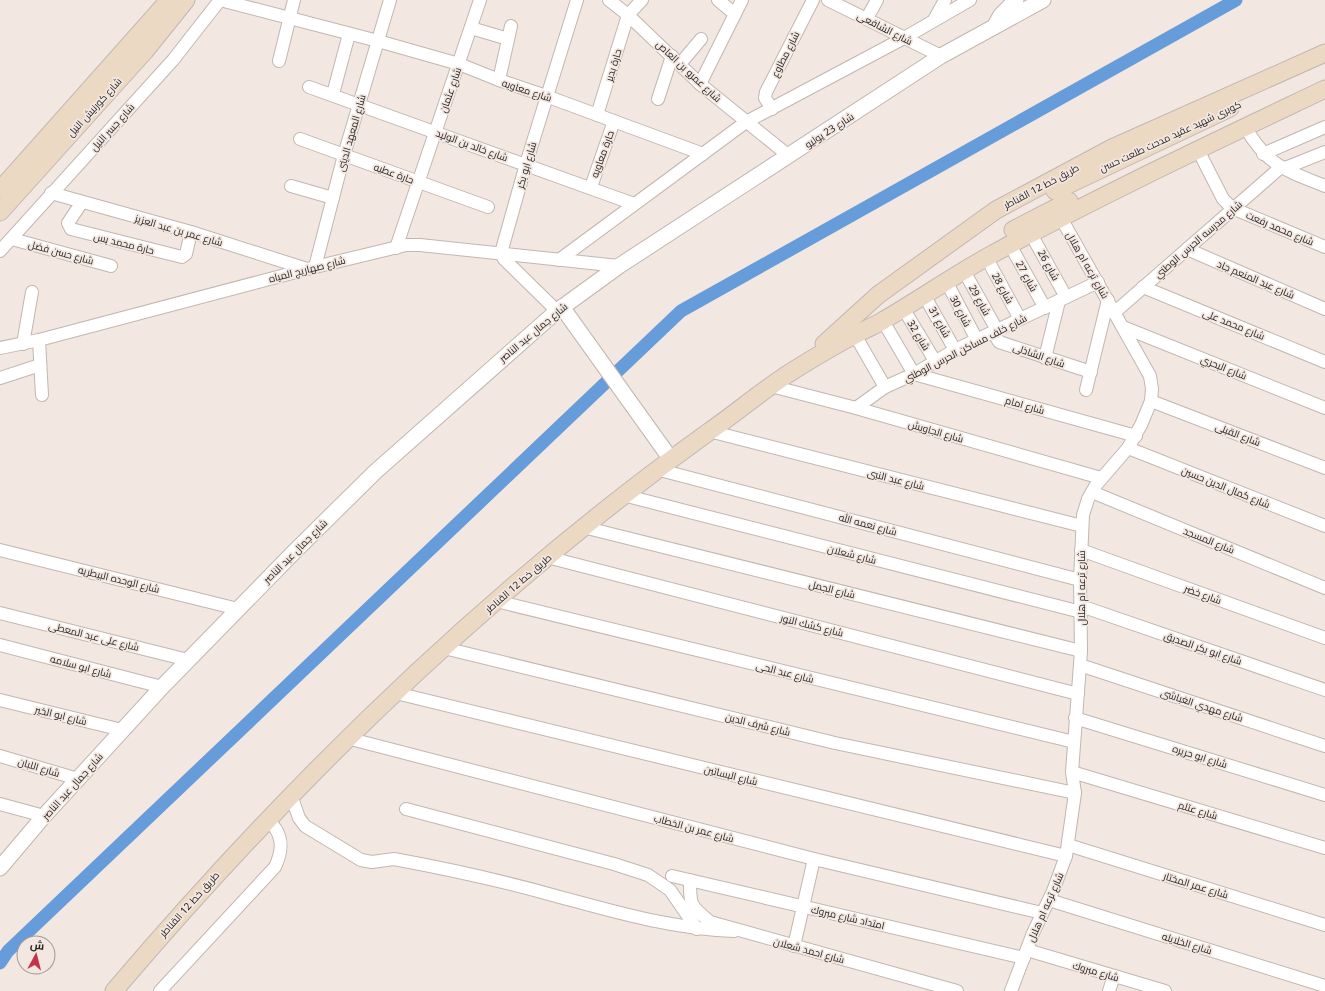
<svg xmlns="http://www.w3.org/2000/svg" width="1325" height="991" viewBox="0 0 1325 991" font-family="'Noto Sans',Cairo,sans-serif">
	<style>
		.lines { fill: none; stroke-linecap: round; stroke-linejoin: round }
		.canal { stroke: #679cda; stroke-width: 13 }
		.minor-casing { stroke: #c1b7b1; stroke-width: 14 }
		.tertiary-casing { stroke: #c1b7b1; stroke-width: 17 }
		.secondary-casing { stroke: #c1b7b1; stroke-width: 19 }
		.minor { stroke: #fff; stroke-width: 12 }
		.tertiary { stroke: #fff; stroke-width: 15 }
		.secondary { stroke: #ecd9c3; stroke-width: 17 }
		.labels { text-anchor: middle; dominant-baseline: central; stroke-width: 3.5; stroke-linejoin: round; paint-order: stroke }
		.street-label { font-size: 10px; fill: #292523; stroke: #f2e7e1 }
	</style>
	<rect width="100%" height="100%" fill="#f2e7e1"/>
	<g class="lines">
		<polyline class="canal" points="0,963 8,951 681,311 1236,0"/>
		<g class="minor-casing">
			<g id="minor">
				<polyline points="220,0 378,41 459,64 499,80 546,96 703,154"/>
				<polyline points="609,0 628,15 700,84 789,156"/>
				<polyline points="718,0 735,14"/>
				<polyline points="828,0 941,56"/>
				<polyline points="867,18 877,0"/>
				<polyline points="934,20 945,0"/>
				<polyline points="471,28 508,39"/>
				<polyline points="279,61 294,0"/>
				<polyline points="680,64 701,39"/>
				<polyline points="499,80 511,26"/>
				<polyline points="700,84 742,0"/>
				<polyline points="309,87 634,204"/>
				<polyline points="333,94 349,34"/>
				<polyline points="658,99 672,56"/>
				<polyline points="772,109 765,98 766,92 813,0"/>
				<polyline points="597,115 628,15 642,0"/>
				<path d="M1245 127C1268 166 1285 170 1325 186"/>
				<polyline points="300,139 488,207"/>
				<polyline points="1198,150 1223,199 1232,208 1325,247"/>
				<polyline points="1263,154 1325,127"/>
				<polyline points="1285,168 1325,152"/>
				<polyline points="291,186 333,198"/>
				<polyline points="591,187 614,121"/>
				<polyline points="51,193 191,232 307,269"/>
				<polyline points="82,202 68,223 71,229 182,257 186,254 191,232"/>
				<polyline points="1031,234 1066,297"/>
				<polyline points="12,239 111,266"/>
				<polyline points="1010,245 1045,308"/>
				<polyline points="396,248 480,0"/>
				<polyline points="1187,249 1325,309"/>
				<polyline points="0,251 173,60 220,0"/>
				<polyline points="986,257 1020,319"/>
				<polyline points="559,260 746,122 904,38 970,0"/>
				<polyline points="315,267 344,155 390,0"/>
				<polyline points="964,271 997,330"/>
				<polyline points="946,281 977,340"/>
				<polyline points="1143,287 1325,362"/>
				<polyline points="924,295 955,350"/>
				<polyline points="903,308 935,361"/>
				<polyline points="557,311 504,259 501,253 526,164 577,0"/>
				<polyline points="1115,312 1281,167"/>
				<polyline points="883,321 914,374 1136,436"/>
				<polyline points="1123,327 1325,408"/>
				<polyline points="993,332 999,342 1091,372"/>
				<polyline points="855,335 885,387"/>
				<polyline points="39,340 42,395"/>
				<polyline points="23,344 32,292"/>
				<polyline points="0,348 39,340 315,267 406,245 420,245 619,266"/>
				<polyline points="1045,358 1059,301"/>
				<polyline points="0,378 40,365"/>
				<polyline points="771,386 856,408 1101,478"/>
				<polyline points="1086,390 1108,300"/>
				<polyline points="1151,401 1325,468"/>
				<polyline points="856,408 885,387 914,374 955,350 1098,282"/>
				<polyline points="709,431 1082,526"/>
				<polyline points="1128,448 1325,526"/>
				<polyline points="656,469 1080,580"/>
				<polyline points="1092,492 1325,588"/>
				<polyline points="623,495 1081,612"/>
				<polyline points="583,527 1081,651"/>
				<polyline points="0,550 238,609"/>
				<polyline points="1081,550 1325,638"/>
				<polyline points="547,557 1078,694"/>
				<polyline points="496,601 1074,742"/>
				<polyline points="1081,606 1325,690"/>
				<polyline points="0,613 188,660"/>
				<polyline points="0,645 162,687"/>
				<polyline points="444,648 835,743 1075,793"/>
				<polyline points="1080,665 1325,746"/>
				<polyline points="396,693 1066,856"/>
				<polyline points="0,700 122,730"/>
				<polyline points="1075,718 1325,795"/>
				<polyline points="347,738 814,859 1042,913"/>
				<polyline points="0,756 78,779"/>
				<polyline points="1072,772 1325,848"/>
				<path d="M291 795 299 818 305 826 361 860 372 862 394 859C448 869 503 881 556 896 615 912 673 929 734 931"/>
				<polyline points="0,804 44,816"/>
				<polyline points="406,809 614,864 648,875 670,890 697,929"/>
				<polyline points="1068,845 1325,925"/>
				<polyline points="672,876 1024,958"/>
				<path d="M690 880C690 906 690 905 710 922L957 991"/>
				<polyline points="1049,900 1325,986"/>
				<polyline points="794,946 814,859"/>
				<polyline points="1027,950 1165,991"/>
				<path d="M160 991 275 867C284 848 283 833 267 819"/>
				<polyline points="1011,991 1033,933 1053,891 1066,856 1075,793 1072,772 1081,651 1080,580 1083,515 1088,499 1096,485 1128,448 1141,425 1151,401 1152,389 1150,376 1061,218"/>
				<polyline points="1109,991 1114,976"/>
			</g>
		</g>
		<g class="tertiary-casing">
			<g id="tertiary">
				<polyline points="996,24 1001,15 1016,0"/>
				<polyline points="562,307 670,458"/>
				<polyline points="0,868 44,816 162,687 295,551 375,472 557,311 619,266 941,56 1043,0"/>
			</g>
		</g>
		<g class="secondary-casing">
			<g id="secondary">
				<polyline points="0,190 169,0"/>
				<polyline points="1055,191 1230,108"/>
				<polyline points="0,212 145,51 186,0"/>
				<polyline points="1013,230 1069,201"/>
				<polyline points="824,344 878,295 996,210 1112,148 1325,53"/>
				<path d="M114 991C291 783 488 590 710 431 737 412 763 390 791 372 812 359 834 345 857 334 866 329 876 325 884 320 920 299 953 276 989 256 1099 196 1212 143 1325 89"/>
			</g>
		</g>
		<use href="#minor" class="minor"/>
		<use href="#tertiary" class="tertiary"/>
		<use href="#secondary" class="secondary"/>
	</g>
	<g class="labels">
		<g class="street-label">
			<text transform="translate(885 28) rotate(27)">شارع الشافعى</text>
			<text transform="translate(785 54) rotate(-63)">شارع مطاوع</text>
			<text transform="translate(613 65) rotate(-73)">حارة بدير</text>
			<text transform="translate(689 71) rotate(43)">شارع عمرو بن العاص</text>
			<text transform="translate(450 90) rotate(-71)">شارع عثمان</text>
			<text transform="translate(527 90) rotate(18)">شارع معاويه</text>
			<text transform="translate(94 107) rotate(-48)">شارع كورنيش النيل</text>
			<text transform="translate(112 127) rotate(-48)">شارع جسر النيل</text>
			<text transform="translate(829 130) rotate(-33)">شارع 23 يوليو</text>
			<text transform="translate(351 133) rotate(-74)">شارع المعهد الدينى</text>
			<text transform="translate(1170 136) rotate(-25)">كوبرى شهيد عقيد مدحت طلعت حسن</text>
			<text transform="translate(472 145) rotate(20)">شارع خالد بن الوليد</text>
			<text transform="translate(602 154) rotate(-70)">حارة معاويه</text>
			<text transform="translate(526 165) rotate(-74)">شارع ابو بكر</text>
			<text transform="translate(394 173) rotate(20)">حارة عطيه</text>
			<text transform="translate(1041 186) rotate(-28)">طريق خط 12 القناطر</text>
			<text transform="translate(1280 228) rotate(23)">شارع محمد رفعت</text>
			<text transform="translate(179 230) rotate(16)">شارع عمر بن عبد العزيز</text>
			<text transform="translate(1198 239) rotate(-41)">شارع مدرسه الحرس الوطني</text>
			<text transform="translate(124 243) rotate(14)">حارة محمد يس</text>
			<text transform="translate(61 252) rotate(15)">شارع حسن فضل</text>
			<text transform="translate(1049 265) rotate(61)">شارع 26</text>
			<text transform="translate(1088 265) rotate(60)">شارع ترعه ام هلال</text>
			<text transform="translate(307 269) rotate(-14)">شارع صهاريج المياه</text>
			<text transform="translate(1027 276) rotate(61)">شارع 27</text>
			<text transform="translate(1256 279) rotate(23)">شارع عبد المنعم جاد</text>
			<text transform="translate(1003 288) rotate(61)">شارع 28</text>
			<text transform="translate(980 300) rotate(61)">شارع 29</text>
			<text transform="translate(961 311) rotate(63)">شارع 30</text>
			<text transform="translate(940 322) rotate(61)">شارع 31</text>
			<text transform="translate(1234 324) rotate(22)">شارع محمد على</text>
			<text transform="translate(533 332) rotate(-40)">شارع جمال عبد الناصر</text>
			<text transform="translate(919 335) rotate(59)">شارع 32</text>
			<text transform="translate(965 348) rotate(-27)">شارع خلف مساكن الحرس الوطني</text>
			<text transform="translate(1039 355) rotate(19)">شارع الشاذلى</text>
			<text transform="translate(1224 367) rotate(22)">شارع البحري</text>
			<text transform="translate(1025 405) rotate(16)">شارع امام</text>
			<text transform="translate(936 431) rotate(16)">شارع الجاويش</text>
			<text transform="translate(1238 434) rotate(21)">شارع القبلى</text>
			<text transform="translate(896 479) rotate(14)">شارع عبد النبى</text>
			<text transform="translate(1226 487) rotate(22)">شارع كمال الدين حسين</text>
			<text transform="translate(868 524) rotate(15)">شارع نعمه الله</text>
			<text transform="translate(1209 540) rotate(22)">شارع المسجد</text>
			<text transform="translate(295 551) rotate(-45)">شارع جمال عبد الناصر</text>
			<text transform="translate(852 554) rotate(14)">شارع شعلان</text>
			<text transform="translate(119 579) rotate(14)">شارع الوحده البيطريه</text>
			<text transform="translate(518 583) rotate(-41)">طريق خط 12 القناطر</text>
			<text transform="translate(1081 588) rotate(-90)">شارع ترعه ام هلال</text>
			<text transform="translate(832 589) rotate(14)">شارع الجمل</text>
			<text transform="translate(1203 594) rotate(20)">شارع خضر</text>
			<text transform="translate(812 625) rotate(14)">شارع كشك النور</text>
			<text transform="translate(94 636) rotate(14)">شارع على عبد المعطى</text>
			<text transform="translate(1203 648) rotate(19)">شارع ابو بكر الصديق</text>
			<text transform="translate(81 666) rotate(15)">شارع ابو سلامه</text>
			<text transform="translate(785 672) rotate(14)">شارع عبد الحى</text>
			<text transform="translate(1202 705) rotate(18)">شارع مهدي الغباشى</text>
			<text transform="translate(61 715) rotate(14)">شارع ابو الخير</text>
			<text transform="translate(758 724) rotate(14)">شارع شرف الدين</text>
			<text transform="translate(1200 756) rotate(17)">شارع ابو حريره</text>
			<text transform="translate(39 767) rotate(17)">شارع اللبان</text>
			<text transform="translate(731 775) rotate(14)">شارع البساتين</text>
			<text transform="translate(72 786) rotate(-48)">شارع جمال عبد الناصر</text>
			<text transform="translate(1198 810) rotate(17)">شارع عتلم</text>
			<text transform="translate(694 828) rotate(15)">شارع عمر بن الخطاب</text>
			<text transform="translate(1196 885) rotate(17)">شارع عمر المختار</text>
			<text transform="translate(189 904) rotate(-48)">طريق خط 12 القناطر</text>
			<text transform="translate(1045 907) rotate(-66)">شارع ترعه ام هلال</text>
			<text transform="translate(848 917) rotate(13)">امتداد شارع مبروك</text>
			<text transform="translate(1187 943) rotate(17)">شارع الخلايله</text>
			<text transform="translate(809 950) rotate(15)">شارع احمد شعلان</text>
			<text transform="translate(1096 971) rotate(16)">شارع مبروك</text>
		</g>
	</g>
	<g transform="translate(36 955) rotate(7)"><circle r="19" fill="#f2e7e1" stroke="#a29995"/>
	<path d="M0-3L7 15L0 10L-7 15Z" fill="#c33248"/>
	<text y="-6" font-size="11" font-weight="bold" text-anchor="middle" fill="#292523">ش</text>
	</g>
</svg>
